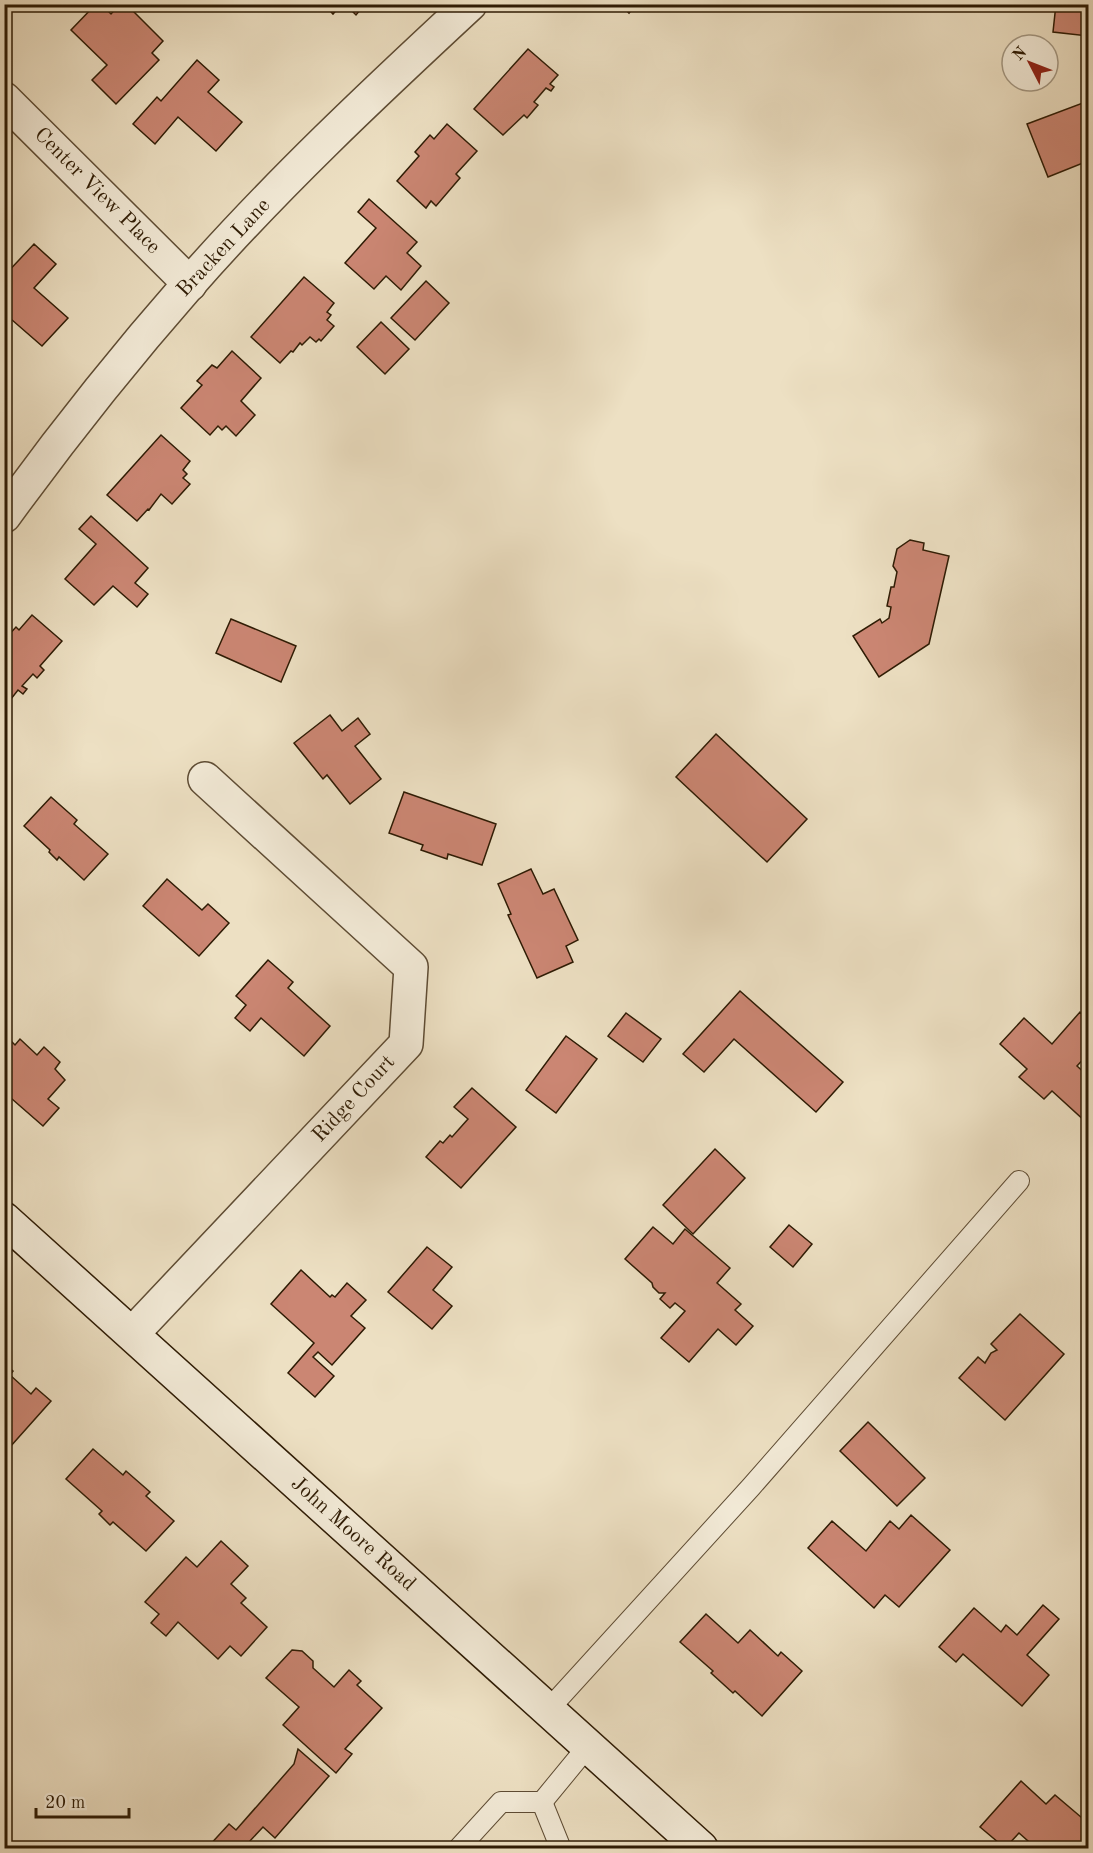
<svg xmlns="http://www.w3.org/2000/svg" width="1093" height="1853" viewBox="0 0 1093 1853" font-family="'Old Standard TT',serif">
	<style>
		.building { fill: #cb8673; stroke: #2e1b04; stroke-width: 1.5 }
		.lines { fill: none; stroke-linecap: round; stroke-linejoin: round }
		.lane-casing { stroke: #5e4c34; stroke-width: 22 }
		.street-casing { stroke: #5e4c34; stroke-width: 36 }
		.secondary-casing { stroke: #2e1b04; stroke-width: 36 }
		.lane { stroke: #f3ebd8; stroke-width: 20 }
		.street { stroke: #f3ebd8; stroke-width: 33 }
		.secondary { stroke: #f3ebd8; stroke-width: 33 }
		.labels { text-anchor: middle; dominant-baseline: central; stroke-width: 6; stroke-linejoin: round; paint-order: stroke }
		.street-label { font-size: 21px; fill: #2e1b04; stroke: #f3ebd8 }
	</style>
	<rect width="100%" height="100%" fill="#ede0c3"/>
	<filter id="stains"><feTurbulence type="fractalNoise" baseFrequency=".00333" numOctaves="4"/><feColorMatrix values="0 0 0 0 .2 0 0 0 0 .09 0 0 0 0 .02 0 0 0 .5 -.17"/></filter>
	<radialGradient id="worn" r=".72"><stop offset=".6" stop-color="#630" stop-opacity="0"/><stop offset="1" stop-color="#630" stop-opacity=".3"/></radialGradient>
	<g class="building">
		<polygon points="96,4 101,4 111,14 120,4 126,4 163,41 152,53 159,60 116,104 92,80 107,65 71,30"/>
		<polygon points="324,4 365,4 356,15 348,7 343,10 339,7 333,14"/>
		<polygon points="620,4 636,4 629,13"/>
		<polygon points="1056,4 1088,4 1088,36 1053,32"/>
		<polygon points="528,49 558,75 550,84 554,87 551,91 546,88 534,102 538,105 527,118 524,115 503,135 474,109"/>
		<polygon points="197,60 219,80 208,92 242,122 216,151 178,117 155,144 133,124 157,97 161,101"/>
		<polygon points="1088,101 1088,161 1048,177 1027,124"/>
		<polygon points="447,124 477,151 456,174 460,178 436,206 431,201 426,208 397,181 419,156 415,152 430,135 434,139"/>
		<polygon points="369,199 417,242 407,253 421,266 401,290 386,276 374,289 345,263 376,228 358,212"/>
		<polygon points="34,244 56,264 34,288 68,318 42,346 4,313 4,276"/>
		<polygon points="304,277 334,303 327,312 331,315 327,320 334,326 321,341 319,339 316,342 310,337 302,345 300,343 293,352 291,351 280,363 251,337"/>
		<polygon points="426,281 449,303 415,340 391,318"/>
		<polygon points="381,322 409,349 385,374 357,347"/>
		<polygon points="232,351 261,378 241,401 255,415 236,436 226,426 222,430 218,426 210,435 181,408 202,385 197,381 212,365 217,368"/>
		<polygon points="161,435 190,461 183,470 187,474 183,478 190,484 172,504 161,494 149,510 148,509 137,521 107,495"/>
		<polygon points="91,516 148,568 135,583 148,594 137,607 113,586 94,605 65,579 96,544 79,529"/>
		<polygon points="910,540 924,543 923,550 949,556 929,644 879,677 853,636 880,619 882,623 889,618 891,607 887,606 891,587 894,587 897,572 893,566 897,549"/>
		<polygon points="32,615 62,641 40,666 44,670 37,678 33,674 22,686 27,689 23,694 18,690 11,699 4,693 4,640 16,627 19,630"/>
		<polygon points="231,619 296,646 281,682 216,653"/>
		<polygon points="330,715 342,731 358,718 370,734 355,746 381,779 350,804 327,775 323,779 294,743"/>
		<polygon points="716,734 807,819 767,862 676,777"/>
		<polygon points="404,792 496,824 482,865 448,854 447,859 421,850 423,845 389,833"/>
		<polygon points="51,797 77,820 74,824 108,854 84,880 59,857 57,860 49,852 50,850 24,826"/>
		<polygon points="531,869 543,894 554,889 578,940 566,946 573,962 537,978 508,915 511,914 498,884"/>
		<polygon points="167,879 202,910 208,904 229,923 199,956 143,906"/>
		<polygon points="268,960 293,982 288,988 330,1026 304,1056 261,1018 250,1031 235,1018 246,1005 236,996"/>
		<polygon points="740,991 843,1082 816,1112 734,1039 704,1072 683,1054"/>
		<polygon points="1080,1012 1088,1019 1088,1054 1077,1066 1088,1076 1088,1119 1086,1122 1052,1091 1044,1099 1019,1077 1027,1069 1000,1044 1024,1018 1052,1044"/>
		<polygon points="626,1013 661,1039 643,1062 608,1036"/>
		<polygon points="6,1036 15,1045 20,1039 37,1055 44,1047 60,1062 55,1069 65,1080 48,1099 59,1108 43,1126 4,1092"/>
		<polygon points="566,1036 597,1059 556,1113 526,1090"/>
		<polygon points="472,1088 516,1127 461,1188 426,1157 440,1141 443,1143 450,1135 452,1137 468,1119 454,1107"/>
		<polygon points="715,1149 745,1178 693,1234 663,1205"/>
		<polygon points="789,1225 812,1244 793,1267 770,1247"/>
		<polygon points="653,1227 673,1244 685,1229 730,1268 717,1283 741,1304 735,1310 753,1326 736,1345 718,1329 689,1362 661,1338 685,1311 675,1303 670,1308 660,1299 665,1293 659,1293 653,1287 652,1283 625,1259"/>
		<polygon points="427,1247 452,1267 433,1290 452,1306 432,1329 388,1292"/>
		<polygon points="301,1270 330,1297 332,1295 335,1297 347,1283 366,1300 351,1316 365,1328 332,1365 318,1352 313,1357 334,1376 315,1397 288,1373 314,1343 271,1304"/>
		<polygon points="1020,1314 1064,1354 1005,1420 959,1378 978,1357 985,1363 991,1353 997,1350 991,1344"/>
		<polygon points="4,1363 13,1371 10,1375 31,1394 36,1388 51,1401 10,1447 4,1443"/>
		<polygon points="868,1422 925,1478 897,1506 840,1451"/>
		<polygon points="93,1449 123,1475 126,1471 150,1492 146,1496 174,1521 146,1551 113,1522 110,1525 99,1514 102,1511 66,1479"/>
		<polygon points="911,1515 950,1550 899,1607 885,1595 874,1608 808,1548 832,1521 866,1551 890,1521 899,1529"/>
		<polygon points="221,1541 248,1566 231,1584 246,1598 241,1603 267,1627 241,1656 230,1646 218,1659 178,1622 166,1636 151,1623 159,1614 145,1602 186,1557 197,1567"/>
		<polygon points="1043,1605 1059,1619 1027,1655 1049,1675 1022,1706 963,1654 956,1662 939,1647 974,1608 1001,1632 1006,1625 1017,1635"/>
		<polygon points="706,1614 738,1643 750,1630 778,1656 781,1652 802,1671 762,1716 735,1691 733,1693 711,1673 713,1671 680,1642"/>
		<polygon points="292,1650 302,1651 313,1661 313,1668 334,1687 349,1670 361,1681 357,1685 382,1708 345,1749 352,1754 336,1773 283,1725 299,1707 266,1678"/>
		<polygon points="298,1749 329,1776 275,1838 263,1827 249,1842 255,1848 207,1848 229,1824 236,1830 294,1764"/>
		<polygon points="1021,1781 1046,1804 1055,1795 1088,1823 1088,1848 1036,1848 1019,1833 1005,1848 980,1827"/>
	</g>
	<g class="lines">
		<g class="lane-casing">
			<g id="lane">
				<polyline points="548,1710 751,1487 1019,1181"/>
				<polyline points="542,1802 588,1746"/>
				<polyline points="542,1802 559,1844 555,1848"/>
				<polyline points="459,1848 501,1802 542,1802"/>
			</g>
		</g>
		<g class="street-casing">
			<g id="street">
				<polyline points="4,99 190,284"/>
				<path d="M4 516C62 436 124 358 189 284 276 185 373 94 470 4"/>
				<polyline points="132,1334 406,1044 411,967 205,779"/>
			</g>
		</g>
		<g class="secondary-casing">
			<polyline id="secondary" points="4,1219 701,1848"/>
		</g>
		<use href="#lane" class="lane"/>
		<use href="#street" class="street"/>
		<use href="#secondary" class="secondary"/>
	</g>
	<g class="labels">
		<g class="street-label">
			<text transform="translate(97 191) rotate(45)">Center View Place</text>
			<text transform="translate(224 248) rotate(-47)">Bracken Lane</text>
			<text transform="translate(354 1099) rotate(-47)">Ridge Court</text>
			<text transform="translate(353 1534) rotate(42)">John Moore Road</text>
		</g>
	</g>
	<rect width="1093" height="1853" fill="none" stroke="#ede0c3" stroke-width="24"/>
	<rect x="6" y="6" width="1081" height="1841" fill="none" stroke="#2e1b04" stroke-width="3"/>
	<rect x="12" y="12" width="1069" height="1829" fill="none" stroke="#2e1b04" stroke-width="1.5"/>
	<g transform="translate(1030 63) rotate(312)"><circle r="28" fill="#f3ebd8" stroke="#a49883" stroke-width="1.5"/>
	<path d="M0-4.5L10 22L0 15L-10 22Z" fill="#8f2418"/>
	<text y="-9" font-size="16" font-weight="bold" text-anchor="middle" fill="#2e1b04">N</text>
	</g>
	<path d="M36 1808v9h93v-9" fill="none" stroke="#2e1b04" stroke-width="3"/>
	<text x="45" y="1808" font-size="18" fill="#2e1b04" stroke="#f3ebd8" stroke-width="4.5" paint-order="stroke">20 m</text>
	<rect width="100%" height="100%" filter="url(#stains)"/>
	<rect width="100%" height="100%" fill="url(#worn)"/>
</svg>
